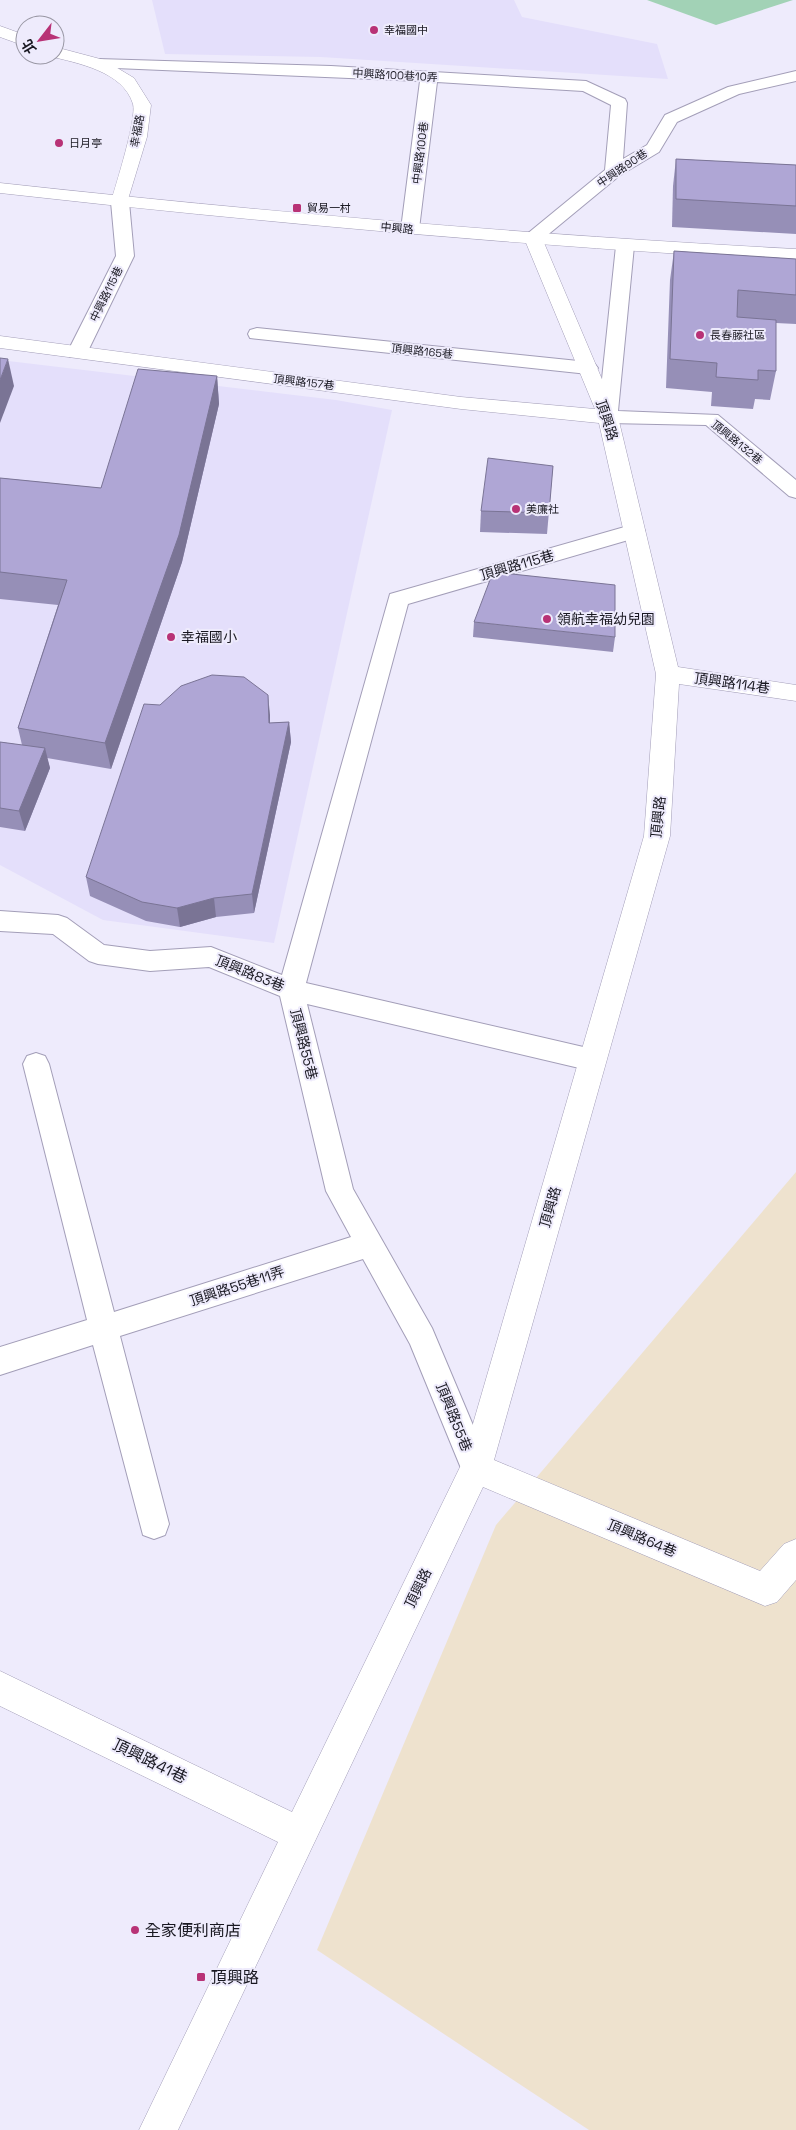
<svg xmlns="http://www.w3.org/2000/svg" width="796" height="2130" viewBox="0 0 796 2130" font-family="'Space Grotesk','Noto Sans TC',sans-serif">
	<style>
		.industrial { fill: #eee2ce }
		.built { fill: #e4dffb }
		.green { fill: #a2d2b6 }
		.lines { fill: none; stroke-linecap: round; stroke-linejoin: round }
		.service-casing { stroke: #a39eb8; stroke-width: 2 }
		.minor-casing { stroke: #a39eb8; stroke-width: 1 }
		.tertiary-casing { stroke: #a39eb8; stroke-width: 1 }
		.service { fill: #fff; fill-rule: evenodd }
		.minor { fill: #fff; fill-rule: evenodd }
		.tertiary { fill: #fff; fill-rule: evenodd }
		.wall { fill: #968fb7 }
		.shaded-wall { fill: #7a7495 }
		.building { fill: #afa6d5; stroke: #7a7495 }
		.poi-dot { fill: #b83276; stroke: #eeebfc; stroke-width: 2 }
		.labels { text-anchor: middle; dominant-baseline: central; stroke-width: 4; stroke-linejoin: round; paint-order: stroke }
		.far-poi-label { font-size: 11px; fill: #191821; stroke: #eeebfc; text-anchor: start }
		.far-street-label { font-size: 11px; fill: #191821; stroke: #eeebfc }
		.street-label { font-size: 14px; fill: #191821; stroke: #eeebfc }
		.poi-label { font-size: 14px; fill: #191821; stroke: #eeebfc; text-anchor: start }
		.near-street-label { font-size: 16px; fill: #191821; stroke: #eeebfc }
		.near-poi-label { font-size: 16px; fill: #191821; stroke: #eeebfc; text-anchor: start }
	</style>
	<rect width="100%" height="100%" fill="#eeebfc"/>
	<polygon class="industrial" points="796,1172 796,2130 589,2130 317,1950 496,1525"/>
	<g class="built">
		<polygon points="152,0 514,0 522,17 657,44 668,79 321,57 165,54"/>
		<polygon points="0,360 336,400 392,410 274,943 103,920 0,865"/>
	</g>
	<polygon class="green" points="647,0 793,0 716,25"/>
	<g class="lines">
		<g class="service-casing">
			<g id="service">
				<polygon points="98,59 331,66 586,81 625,99 627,103 623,159 647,145 665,115 728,87 796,71 796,81 739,94 677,122 659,152 619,176 539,242 527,242 524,238 527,234 605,170 611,105 583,91 437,82 419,229 416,233 404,233 401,229 420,81 92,67 90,64 92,61"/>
				<polygon points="120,197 126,198 129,202 134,256 87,353 84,357 70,357 67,353 116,256 111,202 114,198"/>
				<polygon points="625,241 631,242 634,246 618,411 718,415 796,480 796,498 789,496 706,425 608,423 601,421 598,417 616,246 619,242"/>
				<polygon points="257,328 588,362 595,364 598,368 595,372 588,374 250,338 248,334 250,330"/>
				<polygon points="635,524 642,526 645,531 642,536 408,604 306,983 592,1049 601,1052 605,1060 601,1068 592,1071 307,1004 353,1189 432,1328 491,1468 487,1478 476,1483 465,1478 410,1344 363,1259 120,1336 169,1524 165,1535 154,1539 143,1535 93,1345 0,1375 0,1347 87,1320 23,1064 27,1056 36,1053 45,1056 49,1064 114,1312 351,1237 326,1191 280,996 209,967 150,971 98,964 89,961 53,934 0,931 0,911 58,915 67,918 104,945 150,951 211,947 282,975 390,594"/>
			</g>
		</g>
		<g class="minor-casing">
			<g id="minor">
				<polygon points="0,26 25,35 25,46 0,37"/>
				<path d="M55 47 104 60 134 78 151 105 147 137 126 206H114L111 202C116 184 137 119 133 104 123 71 77 63 49 56L55 55Z"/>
				<polygon points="533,232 540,234 542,238 618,417 678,667 796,685 796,701 679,684 670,836 494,1460 760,1571 784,1544 796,1539 796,1580 777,1602 765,1606 483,1487 178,2130 139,2130 278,1842 0,1706 0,1671 292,1812 461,1465 644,836 656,674 599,423 461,409 0,348 0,336 461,397 595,409 524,238 526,234"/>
			</g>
		</g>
		<g class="tertiary-casing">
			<path id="tertiary" d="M0 183C265 212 530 235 796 249V261C530 246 265 223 0 193Z"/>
		</g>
		<use href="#service" class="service"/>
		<use href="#minor" class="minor"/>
		<use href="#tertiary" class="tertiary"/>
	</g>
	<g class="wall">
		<polygon points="676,159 796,165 796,234 672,227 673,186"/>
		<polygon points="674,251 796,259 796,324 776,323 776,371 770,400 755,399 753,409 711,406 712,392 666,388 670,280"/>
		<polygon points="217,376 219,404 182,562 111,769 47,758 50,768 25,831 0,827 0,742 22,745 18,728 58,605 0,599 0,478 101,488"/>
		<polygon points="553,466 547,534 480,532 481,511"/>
		<polygon points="474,622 615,637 613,652 473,637"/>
		<polygon points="270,715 270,723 289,722 291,742 254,913 216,917 180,927 146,921 90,896 86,877"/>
	</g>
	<g class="shaded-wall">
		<polygon points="8,359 14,386 0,423 0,380"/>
		<polygon points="217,376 219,404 182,562 111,769 105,743"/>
		<polygon points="268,695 270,715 270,743 269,723"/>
		<polygon points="289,722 291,742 254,913 252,894"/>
		<polygon points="45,748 50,768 25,831 19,811"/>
		<polygon points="214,898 216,917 180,927 177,908"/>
	</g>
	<g class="building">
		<polygon points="676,159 796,165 796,206 676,199"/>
		<polygon points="674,251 796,259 796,295 738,290 737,317 776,320 776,371 758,370 758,380 716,377 717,363 670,359"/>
		<polygon points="0,358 8,359 0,380"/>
		<polygon points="138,369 217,376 179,535 105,743 18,728 67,580 0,572 0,478 101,488"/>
		<polygon points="488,458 553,466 549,513 481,511"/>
		<polygon points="493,572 615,585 615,637 474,622"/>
		<polygon points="212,675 244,677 268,695 269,723 289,722 252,894 214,898 177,908 142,902 86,877 144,704 160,705 181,686"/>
		<polygon points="0,742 45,748 19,811 0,808"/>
	</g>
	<g class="poi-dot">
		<circle cx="374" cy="30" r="5"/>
		<circle cx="59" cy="143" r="5"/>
		<rect x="292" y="203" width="10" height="10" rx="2.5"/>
		<circle cx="700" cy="335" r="5"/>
		<circle cx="516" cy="509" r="5"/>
		<circle cx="547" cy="619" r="5"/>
		<circle cx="171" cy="637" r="5"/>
		<circle cx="135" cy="1930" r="5"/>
		<rect x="196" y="1972" width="10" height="10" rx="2.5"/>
	</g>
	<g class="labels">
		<g class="far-poi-label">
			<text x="384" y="30">幸福國中</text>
			<text x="69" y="143">日月亭</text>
			<text x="307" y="208">貿易一村</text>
			<text x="710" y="335">長春藤社區</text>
			<text x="526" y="509">美廉社</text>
		</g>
		<g class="far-street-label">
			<text transform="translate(395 75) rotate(3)">中興路100巷10弄</text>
			<text transform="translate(137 131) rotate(-80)">幸福路</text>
			<text transform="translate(420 153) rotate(-83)">中興路100巷</text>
			<text transform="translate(622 168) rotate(-34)">中興路90巷</text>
			<text transform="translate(397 228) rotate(5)">中興路</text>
			<text transform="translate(106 294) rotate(-64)">中興路115巷</text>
			<text transform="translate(422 351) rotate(6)">頂興路165巷</text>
			<text transform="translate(304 382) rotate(7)">頂興路157巷</text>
			<text transform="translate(737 442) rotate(39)">頂興路132巷</text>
		</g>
		<g class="street-label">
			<text transform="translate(607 420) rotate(72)">頂興路</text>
			<text transform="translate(517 565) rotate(-16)">頂興路115巷</text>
			<text transform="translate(732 683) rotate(8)">頂興路114巷</text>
			<text transform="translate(658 817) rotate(-84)">頂興路</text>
			<text transform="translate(250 973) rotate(22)">頂興路83巷</text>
			<text transform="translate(304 1044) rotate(76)">頂興路55巷</text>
			<text transform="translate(550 1207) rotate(-74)">頂興路</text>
			<text transform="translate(237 1286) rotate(-18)">頂興路55巷11弄</text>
			<text transform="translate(454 1417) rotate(68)">頂興路55巷</text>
			<text transform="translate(642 1538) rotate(23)">頂興路64巷</text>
			<text transform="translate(418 1588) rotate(-64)">頂興路</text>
		</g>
		<g class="poi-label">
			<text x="557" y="619">領航幸福幼兒園</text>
			<text x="181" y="637">幸福國小</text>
		</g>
		<g class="near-street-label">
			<text transform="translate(150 1761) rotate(26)">頂興路41巷</text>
		</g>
		<g class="near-poi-label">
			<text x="145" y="1930">全家便利商店</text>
			<text x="211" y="1977">頂興路</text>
		</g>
	</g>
	<g transform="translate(40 40) rotate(239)"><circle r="24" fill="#eeebfc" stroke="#9997a4"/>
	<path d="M0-4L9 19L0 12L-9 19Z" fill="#b83276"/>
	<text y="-8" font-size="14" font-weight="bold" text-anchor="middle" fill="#191821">北</text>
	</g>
</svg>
